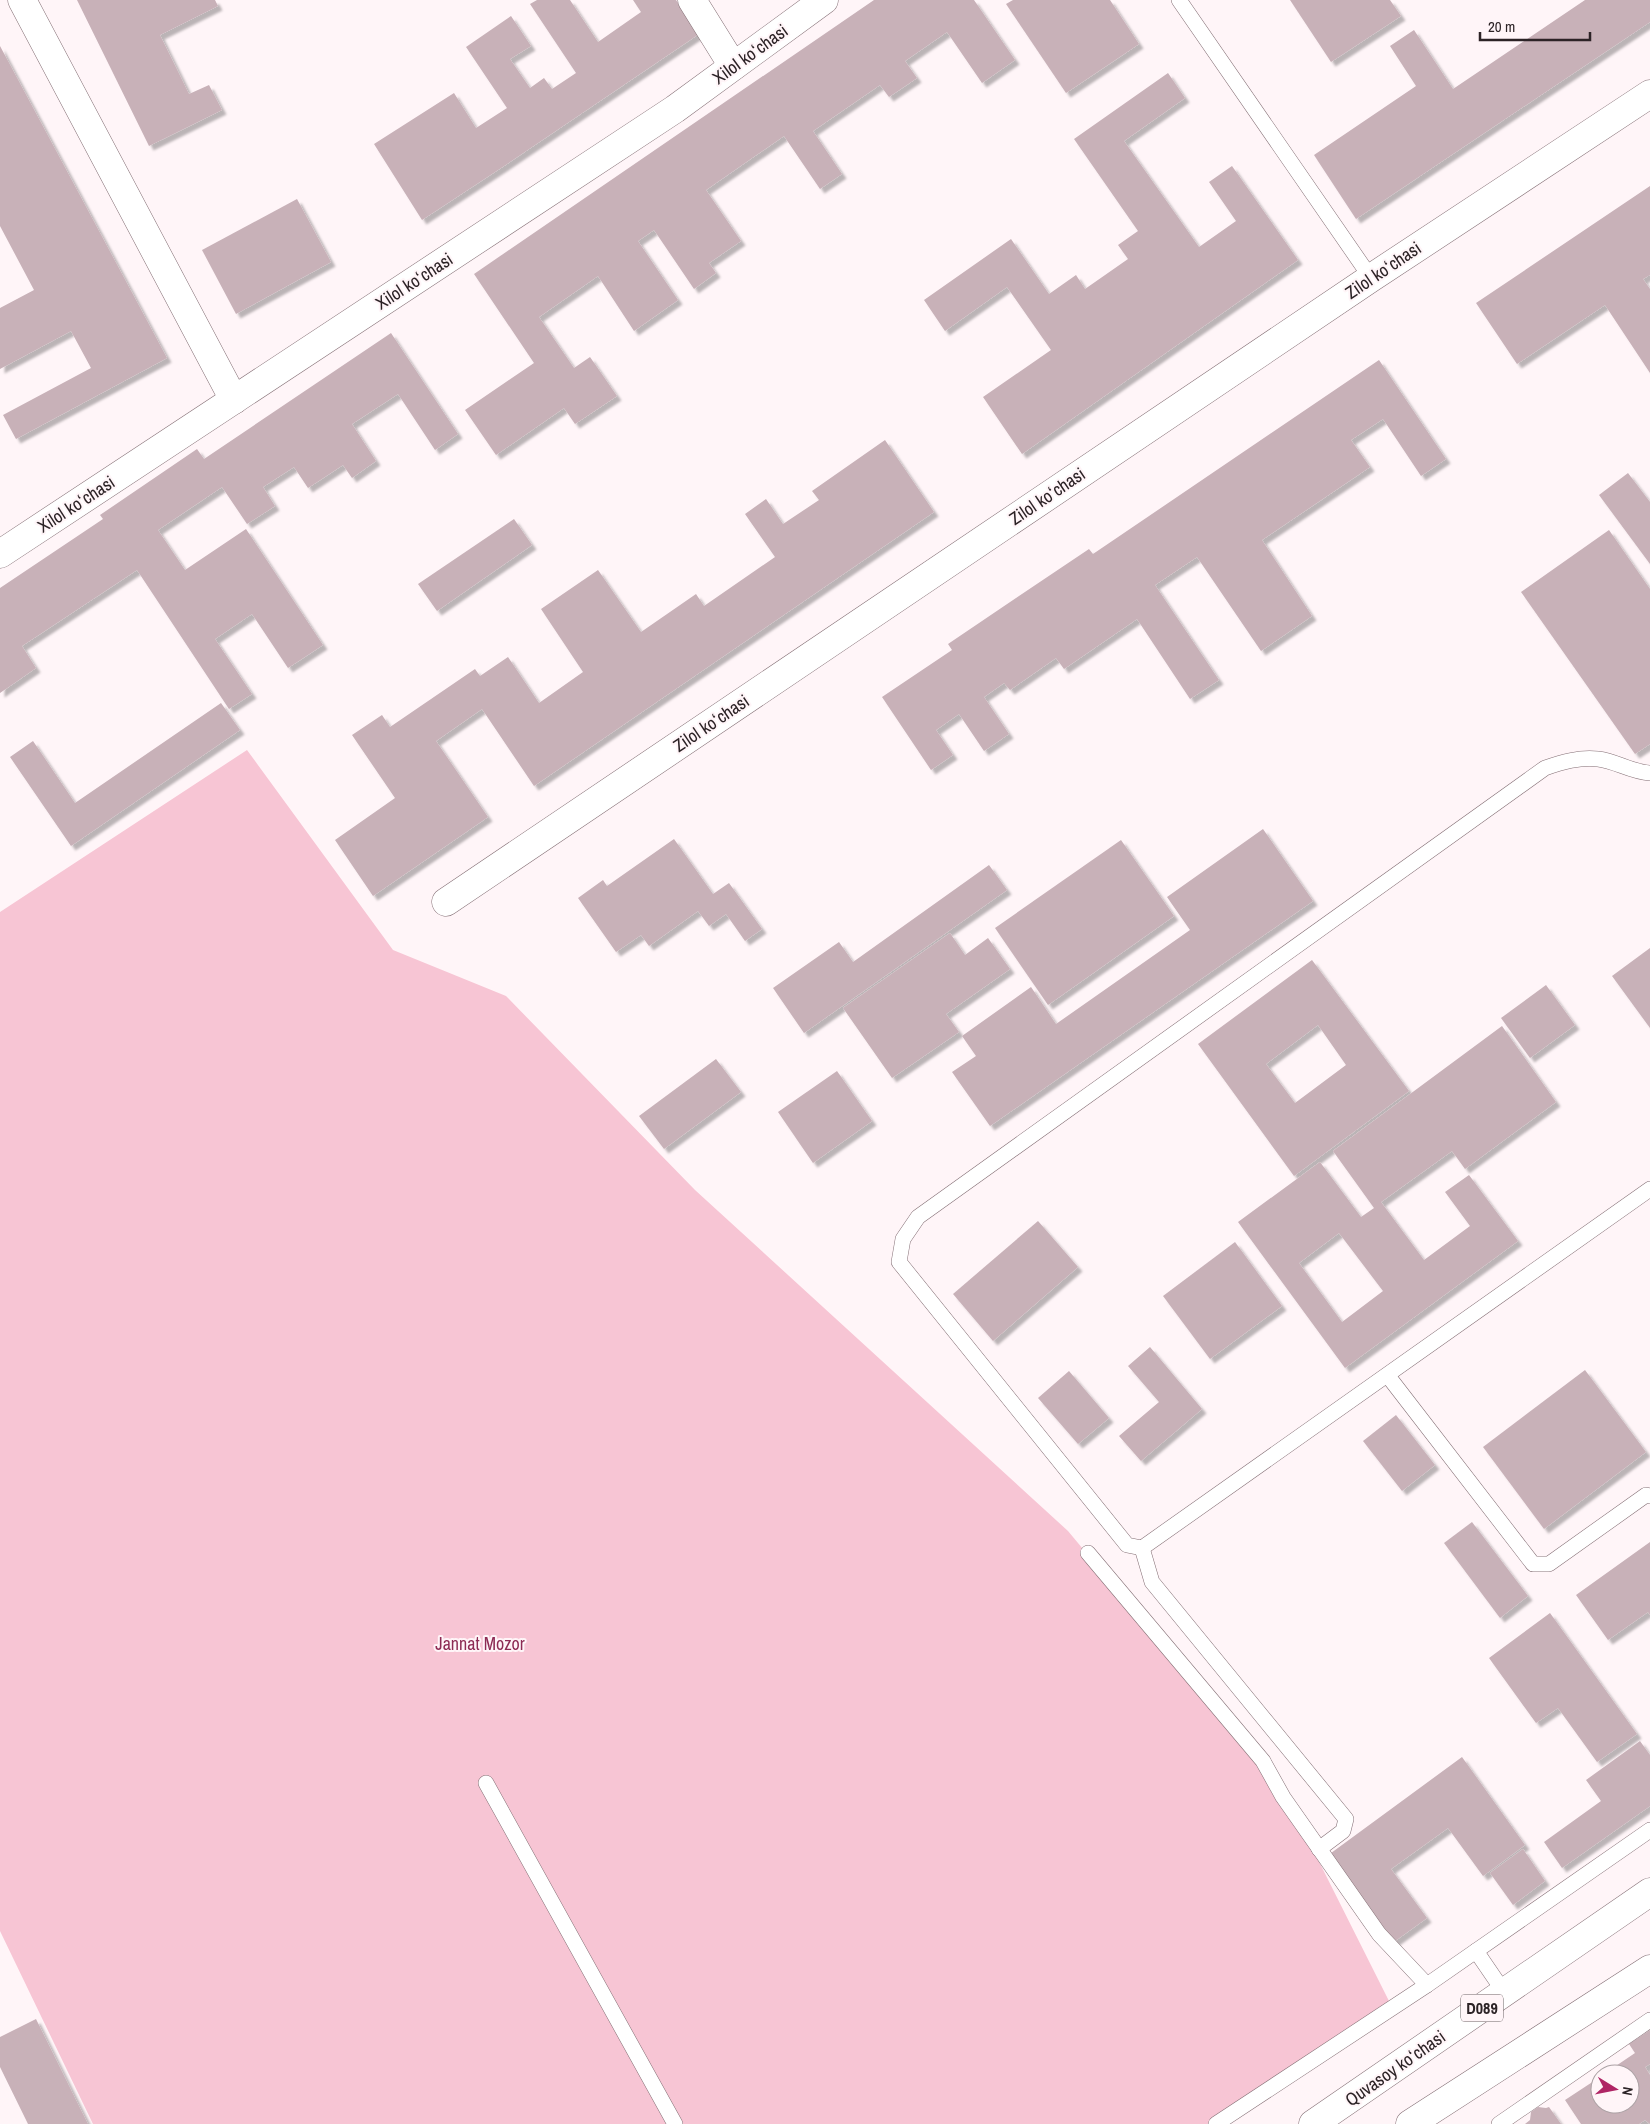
<svg xmlns="http://www.w3.org/2000/svg" width="1650" height="2124" viewBox="0 0 1650 2124" font-family="'Archivo Narrow',sans-serif">
	<style>
		.green { fill: #f7c5d4 }
		.building { fill: #c8b1b8; fill-rule: evenodd; filter: url(#shadow) }
		.lines { fill: none; stroke-linecap: round; stroke-linejoin: round }
		.service-casing { stroke: #846f75; stroke-width: 16 }
		.minor-casing { stroke: #846f75; stroke-width: 29 }
		.primary-casing { stroke: #846f75; stroke-width: 29 }
		.service { stroke: #fff; stroke-width: 15 }
		.minor { stroke: #fff; stroke-width: 28 }
		.primary { stroke: #fff; stroke-width: 28 }
		.labels { text-anchor: middle; dominant-baseline: central; stroke-width: 4; stroke-linejoin: round; paint-order: stroke }
		.shield { fill: #fff5f8; stroke: #6b6265; stroke-width: 1 }
		.shield-label { font-size: 16px; font-weight: bold; fill: #2c2326 }
		.street-label { font-size: 18px; fill: #2c2326; stroke: #fff5f8 }
		.park-label { font-size: 18px; fill: #8d2b54; stroke: #fff5f8 }
	</style>
	<defs>
		<filter id="shadow"><feDropShadow dx="4.5" dy="4.5" stdDeviation="1" flood-color="#0004"/></filter>
	</defs>
	<rect width="100%" height="100%" fill="#fff5f8"/>
	<polygon class="green" points="247,750 393,950 506,996 695,1190 1068,1531 1282,1788 1391,2005 1221,2124 93,2124 0,1931 0,912"/>
	<g class="building">
		<polygon points="77,0 215,0 218,6 160,35 189,94 209,85 222,110 149,146"/>
		<polygon points="537,0 570,0 598,42 641,12 633,0 676,0 699,34 501,168 422,220 374,144 454,93 476,128 507,108 466,47 511,16 531,46 510,59 530,88 544,78 552,89 576,73 530,4"/>
		<polygon points="874,0 974,0 1015,60 982,83 947,32 905,61 917,78 889,97 880,85 813,131 842,174 820,189 784,136 706,190 741,241 709,263 716,273 694,289 654,230 638,241 678,300 634,331 598,276 539,317 574,368 590,357 617,396 575,424 564,408 496,455 465,410 534,363 474,274"/>
		<polygon points="1013,0 1110,0 1139,44 1066,93 1006,4"/>
		<polygon points="1290,0 1390,0 1401,16 1331,62"/>
		<polygon points="1585,0 1650,0 1650,22 1356,219 1314,155 1416,86 1390,46 1414,30 1453,89"/>
		<polygon points="0,46 167,358 16,439 3,415 91,368 71,331 0,369 0,308 34,290 0,226"/>
		<polygon points="1168,73 1185,98 1124,141 1199,247 1236,221 1209,182 1232,166 1298,260 1022,454 983,397 1051,350 1007,287 945,331 924,300 1011,239 1049,294 1076,275 1085,289 1128,259 1118,245 1138,231 1074,139"/>
		<polygon points="1650,186 1650,275 1643,279 1650,289 1650,373 1605,305 1517,364 1476,303"/>
		<polygon points="297,199 331,262 236,314 202,250"/>
		<polygon points="391,333 458,434 435,450 398,394 352,424 376,461 352,478 343,465 308,488 294,467 263,487 275,506 247,524 222,487 158,530 185,570 246,529 323,645 288,668 252,614 215,639 252,694 229,709 137,570 22,646 36,668 0,693 0,588 103,519 100,515 197,449 204,459"/>
		<polygon points="1379,360 1446,459 1421,476 1383,419 1351,440 1370,467 1262,540 1312,616 1261,651 1197,557 1155,585 1219,680 1190,699 1137,619 1064,669 1056,658 1010,690 1004,683 984,697 1009,734 984,751 959,714 936,730 953,755 931,770 882,697 952,650 948,644 1016,598 1089,549 1093,554"/>
		<polygon points="885,440 934,512 534,786 482,709 436,741 488,817 373,896 335,840 395,798 352,735 382,715 390,727 475,669 480,676 508,657 539,703 583,672 541,609 598,570 641,632 696,594 704,606 775,557 745,514 766,499 783,524 819,500 812,491"/>
		<polygon points="1628,473 1650,502 1650,564 1599,495"/>
		<polygon points="514,519 532,545 437,611 418,584"/>
		<polygon points="1609,530 1650,589 1650,744 1635,754 1521,592"/>
		<polygon points="221,703 240,730 71,846 10,757 33,741 75,803"/>
		<polygon points="1263,829 1313,901 990,1126 952,1072 976,1056 962,1036 1031,987 1056,1024 1190,930 1167,897"/>
		<polygon points="674,839 713,894 729,883 762,929 745,941 726,914 709,926 698,911 649,946 641,935 616,952 578,898 603,880 607,886"/>
		<polygon points="1121,840 1174,916 1048,1005 995,928"/>
		<polygon points="989,865 1007,890 804,1033 773,988 839,942 853,962"/>
		<polygon points="950,933 965,955 988,938 1010,969 946,1014 959,1032 892,1078 843,1008"/>
		<polygon points="1650,948 1650,1028 1612,976"/>
		<path d="M1312 960 1409 1091 1294 1176 1198 1044ZM1318 1025 1346 1065 1295 1103 1266 1064Z"/>
		<polygon points="1546,985 1575,1025 1530,1058 1501,1018"/>
		<path d="M1502 1026 1556 1102 1465 1169 1452 1151 1381 1202 1424 1260 1470 1226 1445 1192 1469 1175 1518 1241 1345 1368 1238 1222 1320 1162 1361 1217 1374 1208 1333 1151ZM1339 1233 1383 1291 1342 1322 1299 1263Z"/>
		<polygon points="716,1059 741,1092 664,1149 639,1116"/>
		<polygon points="837,1071 872,1121 813,1163 778,1112"/>
		<polygon points="1038,1221 1078,1267 993,1341 953,1294"/>
		<polygon points="1235,1242 1282,1306 1210,1359 1163,1296"/>
		<polygon points="1150,1347 1202,1409 1141,1461 1119,1436 1159,1402 1128,1366"/>
		<polygon points="1585,1370 1646,1452 1544,1529 1483,1447"/>
		<polygon points="1069,1371 1109,1418 1078,1444 1038,1398"/>
		<polygon points="1396,1415 1435,1465 1402,1491 1363,1441"/>
		<polygon points="1472,1522 1528,1596 1500,1618 1444,1543"/>
		<polygon points="1650,1542 1650,1615 1648,1612 1608,1640 1576,1595"/>
		<polygon points="1550,1613 1637,1734 1597,1762 1558,1708 1536,1723 1489,1658"/>
		<polygon points="1640,1741 1650,1755 1650,1806 1562,1868 1544,1842 1601,1801 1586,1780"/>
		<polygon points="1462,1757 1525,1845 1483,1876 1448,1828 1391,1869 1427,1918 1391,1944 1327,1856"/>
		<polygon points="1523,1849 1545,1881 1513,1905 1490,1873"/>
		<polygon points="36,2019 80,2108 88,2124 28,2124 0,2067 0,2037"/>
		<polygon points="1650,2030 1650,2064 1645,2067 1650,2075 1650,2124 1645,2120 1639,2124 1581,2124 1565,2100 1600,2077 1600,2104 1630,2104 1630,2074 1604,2074 1635,2053 1629,2044"/>
		<polygon points="1538,2107 1546,2108 1549,2107 1561,2124 1525,2124 1530,2120 1531,2112"/>
	</g>
	<g class="lines">
		<g class="service-casing">
			<g id="service">
				<polyline points="1179,0 1371,278"/>
				<path d="M1650 773C1631 772 1616 761 1598 759 1579 757 1562 762 1545 768L918 1217 903 1239 899 1262 1127 1545 1142 1548 1650 1189"/>
				<polyline points="1388,1376 1533,1564 1549,1564 1646,1495 1650,1496"/>
				<polyline points="1142,1548 1152,1582 1346,1819 1343,1831 1319,1849"/>
				<polyline points="1088,1553 1263,1761 1283,1797 1379,1934 1427,1985"/>
				<polyline points="486,1783 675,2124"/>
				<polyline points="1476,1951 1504,1992"/>
				<polyline points="1216,2124 1427,1985 1650,1830"/>
				<polyline points="1499,2124 1650,2020"/>
			</g>
		</g>
		<g class="minor-casing">
			<g id="minor">
				<polyline points="22,0 234,400"/>
				<polyline points="692,0 733,66"/>
				<polyline points="0,554 675,109 824,0"/>
				<polyline points="446,902 1371,278 1650,94"/>
			</g>
		</g>
		<g class="primary-casing">
			<g id="primary">
				<polyline points="1313,2124 1650,1892"/>
				<polyline points="1410,2124 1650,1969"/>
			</g>
		</g>
		<use href="#service" class="service"/>
		<use href="#minor" class="minor"/>
		<use href="#primary" class="primary"/>
	</g>
	<g class="labels">
		<rect class="shield" x="1461" y="1994.5" width="42" height="27" rx="4"/>
		<g class="shield-label">
			<text x="1482" y="2008">D089</text>
		</g>
		<g class="street-label">
			<text transform="translate(750 54) rotate(-36)">Xilol koʻchasi</text>
			<text transform="translate(1383 270) rotate(-34)">Zilol koʻchasi</text>
			<text transform="translate(414 281) rotate(-33)">Xilol koʻchasi</text>
			<text transform="translate(1047 496) rotate(-34)">Zilol koʻchasi</text>
			<text transform="translate(76 504) rotate(-33)">Xilol koʻchasi</text>
			<text transform="translate(711 723) rotate(-34)">Zilol koʻchasi</text>
			<text transform="translate(1395 2068) rotate(-35)">Quvasoy koʻchasi</text>
		</g>
		<g class="park-label">
			<text x="480" y="1643">Jannat Mozor</text>
		</g>
	</g>
	<g transform="translate(1615 2089) rotate(100)"><circle r="24" fill="#fff5f8" stroke="#aba1a4"/>
	<path d="M0-4L9 19L0 12L-9 19Z" fill="#af2565"/>
	<text y="-8" font-size="14" font-weight="bold" text-anchor="middle" fill="#2c2326">N</text>
	</g>
	<path d="M1480 32v8h110v-8" fill="none" stroke="#2c2326" stroke-width="2.5"/>
	<text x="1488" y="32" font-size="15" fill="#2c2326" stroke="#fff5f8" stroke-width="4" paint-order="stroke">20 m</text>
</svg>
